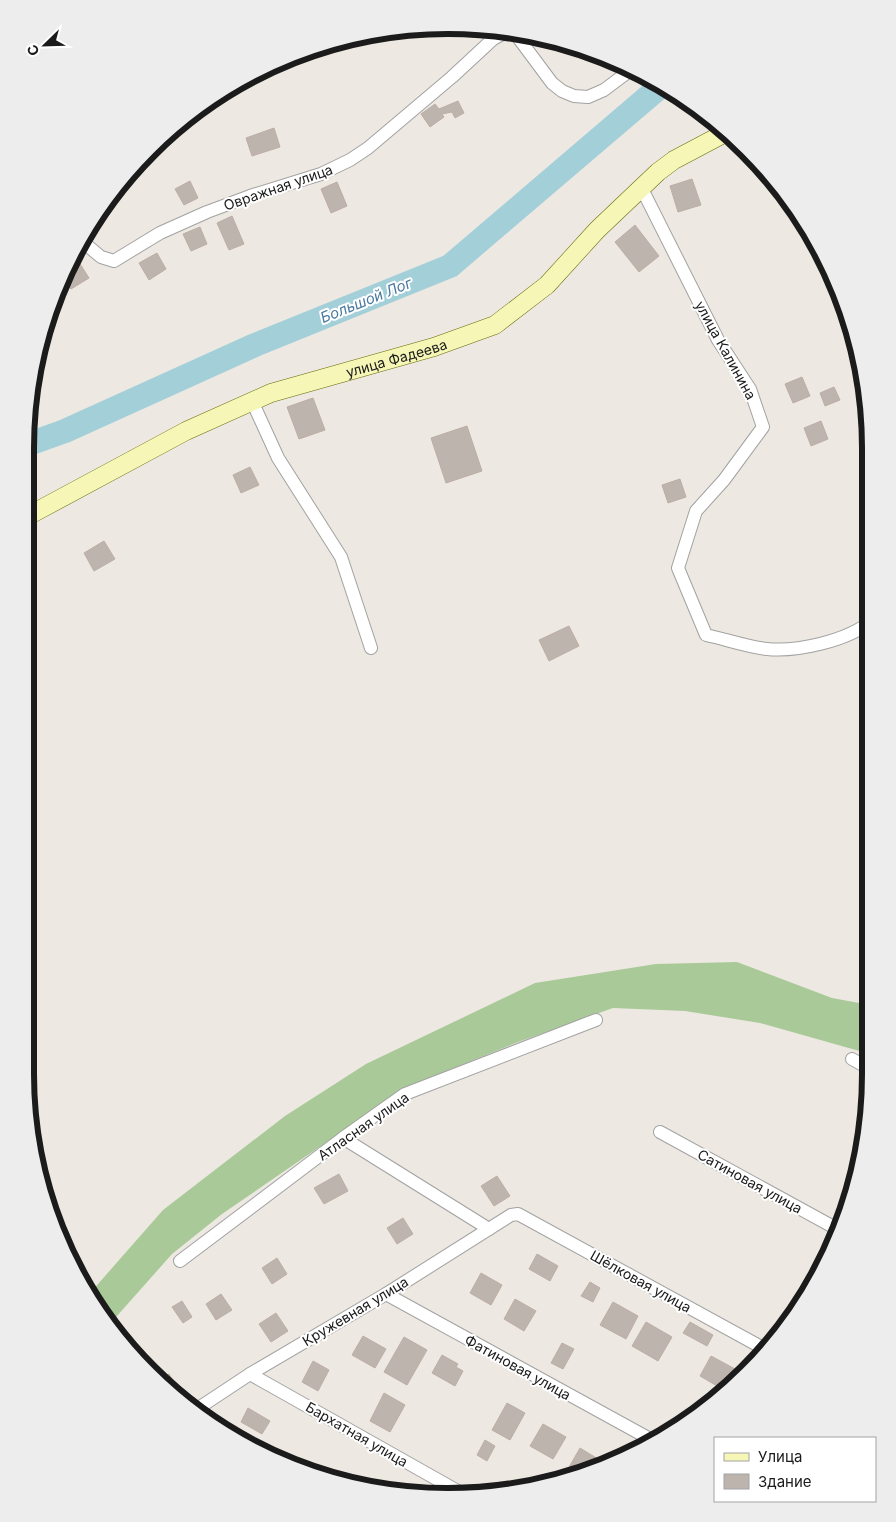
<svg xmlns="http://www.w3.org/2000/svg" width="896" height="1522" viewBox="0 0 896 1522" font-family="Inter,sans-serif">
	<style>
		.forest { fill: #a9ca98 }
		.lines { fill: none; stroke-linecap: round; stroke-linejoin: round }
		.river { stroke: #a3cfd9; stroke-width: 24 }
		.building { fill: #bdb4ae; stroke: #bdaea5 }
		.street-casing { stroke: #a2a2a2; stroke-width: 14 }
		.secondary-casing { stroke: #666c09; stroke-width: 19 }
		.street { stroke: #fff; stroke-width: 12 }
		.secondary { stroke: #f6f6b6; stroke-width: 18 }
		.labels { text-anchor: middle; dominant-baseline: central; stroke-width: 4; stroke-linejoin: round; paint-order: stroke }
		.street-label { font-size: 14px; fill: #1b1b1b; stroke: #fff }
		.water-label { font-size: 15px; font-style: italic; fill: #4a799f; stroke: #fff }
		.rim { fill: none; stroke: #1b1b1b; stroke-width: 6 }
	</style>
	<rect width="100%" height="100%" fill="#ede8e1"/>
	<polygon class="forest" points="737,962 832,998 870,1005 870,1054 760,1023 685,1011 613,1008 518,1042 424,1080 366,1115 222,1214 172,1254 109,1325 91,1292 163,1210 285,1116 366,1064 535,983 656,964"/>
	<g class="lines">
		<polyline class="river" points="26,445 65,431 255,345 450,266 662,85"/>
	</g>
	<g class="building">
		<polygon points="458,101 464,113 455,118 452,112 442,114 444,117 430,127 421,114 435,104 439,109"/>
		<polygon points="274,128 280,147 252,156 246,138"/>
		<polygon points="692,179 701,205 678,212 670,186"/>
		<polygon points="190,181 198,198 184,205 175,189"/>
		<polygon points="337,182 347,206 331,213 321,189"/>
		<polygon points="232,216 244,244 229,250 217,223"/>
		<polygon points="635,225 659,256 639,272 615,242"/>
		<polygon points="200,227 207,244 191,251 183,234"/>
		<polygon points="157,253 166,269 149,280 139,263"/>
		<polygon points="75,256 89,278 71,289 64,278"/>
		<polygon points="802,377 810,396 793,403 785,384"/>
		<polygon points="834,387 840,400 825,406 820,393"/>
		<polygon points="313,398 325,430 299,439 287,407"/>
		<polygon points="821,421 828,439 811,446 804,428"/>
		<polygon points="467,426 482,471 446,483 431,438"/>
		<polygon points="250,467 259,485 241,493 233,475"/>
		<polygon points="680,479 686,497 668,503 662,485"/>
		<polygon points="104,541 115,559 94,571 84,553"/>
		<polygon points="569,626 579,646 549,661 539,640"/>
		<polygon points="339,1174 348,1191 324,1204 314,1188"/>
		<polygon points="497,1176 510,1196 494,1206 481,1186"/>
		<polygon points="403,1218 413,1234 397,1244 387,1228"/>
		<polygon points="537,1254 558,1266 550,1281 529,1269"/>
		<polygon points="277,1258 287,1274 272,1284 262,1268"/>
		<polygon points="481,1273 502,1285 491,1305 470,1293"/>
		<polygon points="590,1282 600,1288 593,1302 581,1296"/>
		<polygon points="221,1294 232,1310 216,1320 206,1304"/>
		<polygon points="515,1299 536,1311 524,1331 504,1319"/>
		<polygon points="182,1301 192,1317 183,1323 172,1307"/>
		<polygon points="613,1302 638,1316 626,1339 600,1325"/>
		<polygon points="276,1313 288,1331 271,1342 259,1324"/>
		<polygon points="646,1322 672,1337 658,1361 632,1346"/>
		<polygon points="690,1322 713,1335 707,1346 683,1333"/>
		<polygon points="363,1336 386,1349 375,1368 352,1355"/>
		<polygon points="404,1337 427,1350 407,1385 384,1372"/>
		<polygon points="562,1343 574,1349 563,1369 551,1363"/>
		<polygon points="442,1355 458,1364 456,1367 463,1371 455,1386 432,1373"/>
		<polygon points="711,1356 737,1370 724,1390 700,1376"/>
		<polygon points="313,1361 329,1370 318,1391 302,1382"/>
		<polygon points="169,1374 179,1390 174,1393 160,1379"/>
		<polygon points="384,1393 405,1405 390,1432 370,1421"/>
		<polygon points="507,1403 525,1413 510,1440 492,1430"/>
		<polygon points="248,1408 270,1421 262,1434 241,1422"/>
		<polygon points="543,1424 566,1437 553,1459 530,1446"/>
		<polygon points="485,1440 495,1446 487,1461 477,1455"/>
		<polygon points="580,1448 598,1459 591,1471 580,1475 568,1469"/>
	</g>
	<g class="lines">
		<g class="street-casing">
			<g id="street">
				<path d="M641 187 718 340 750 389 763 427 724 480 696 511 678 568 706 635C725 639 747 647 767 649 797 652 846 641 870 622"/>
				<polyline points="82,241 101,257 114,261 160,233 207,212 250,196 321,174 350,160 368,148 452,77 493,39 506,32 517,36 552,83 562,91 574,96 588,97 604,90 632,69"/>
				<polyline points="252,401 278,458 341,557 371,648"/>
				<polyline points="852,1059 870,1069"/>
				<polyline points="660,1132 839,1230"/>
				<polyline points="343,1138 489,1229"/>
				<polyline points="180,1261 343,1138 405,1094 596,1020"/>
				<polyline points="386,1294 650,1439"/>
				<polyline points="250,1374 463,1494"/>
				<polyline points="194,1411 250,1374 386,1294 511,1215 518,1214 763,1348"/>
			</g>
		</g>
		<g class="secondary-casing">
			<g id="secondary">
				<path id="s1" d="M26 517 186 431 271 393 434 347 495 325 547 285 597 230 658 172 674 160 725 133"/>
			</g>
		</g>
		<use href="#street" class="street"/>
		<use href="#secondary" class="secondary"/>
	</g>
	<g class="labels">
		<g class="street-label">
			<text transform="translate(278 187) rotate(-19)">Овражная улица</text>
			<text transform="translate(726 350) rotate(61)">улица Калинина</text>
			<text stroke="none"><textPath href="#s1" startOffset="405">улица Фадеева</textPath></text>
			<text transform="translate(363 1126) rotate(-35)">Атласная улица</text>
			<text transform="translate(750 1181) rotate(29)">Сатиновая улица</text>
			<text transform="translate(641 1281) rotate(29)">Шёлковая улица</text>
			<text transform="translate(355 1311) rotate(-31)">Кружевная улица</text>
			<text transform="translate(518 1367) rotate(29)">Фатиновая улица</text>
			<text transform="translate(357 1434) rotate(30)">Бархатная улица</text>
		</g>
		<g class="water-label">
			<text transform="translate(366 300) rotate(-22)">Большой Лог</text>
		</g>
	</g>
	<path d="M0 0H896V1522H0ZM448 34H448A414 414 0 0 1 862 448V1074A414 414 0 0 1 448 1488H448A414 414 0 0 1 34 1074V448A414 414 0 0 1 448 34Z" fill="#ededed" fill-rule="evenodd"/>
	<path class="rim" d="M448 34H448A414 414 0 0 1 862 448V1074A414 414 0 0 1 448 1488H448A414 414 0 0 1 34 1074V448A414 414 0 0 1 448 34Z"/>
	<rect x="714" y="1437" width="162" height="65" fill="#ffffff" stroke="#a4a4a4"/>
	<rect x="724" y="1453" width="25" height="8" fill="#f6f6b6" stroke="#a4a4a4"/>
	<text x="758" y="1462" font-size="15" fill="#1b1b1b">Улица</text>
	<rect x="724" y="1474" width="25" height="15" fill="#bdb4ae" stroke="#a4a4a4"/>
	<text x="758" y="1487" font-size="15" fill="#1b1b1b">Здание</text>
	<g transform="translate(45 45) rotate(247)" stroke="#ffffff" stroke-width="4" paint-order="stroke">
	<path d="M0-4L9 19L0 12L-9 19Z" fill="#1b1b1b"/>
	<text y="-8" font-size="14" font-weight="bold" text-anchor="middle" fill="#1b1b1b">С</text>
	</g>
</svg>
